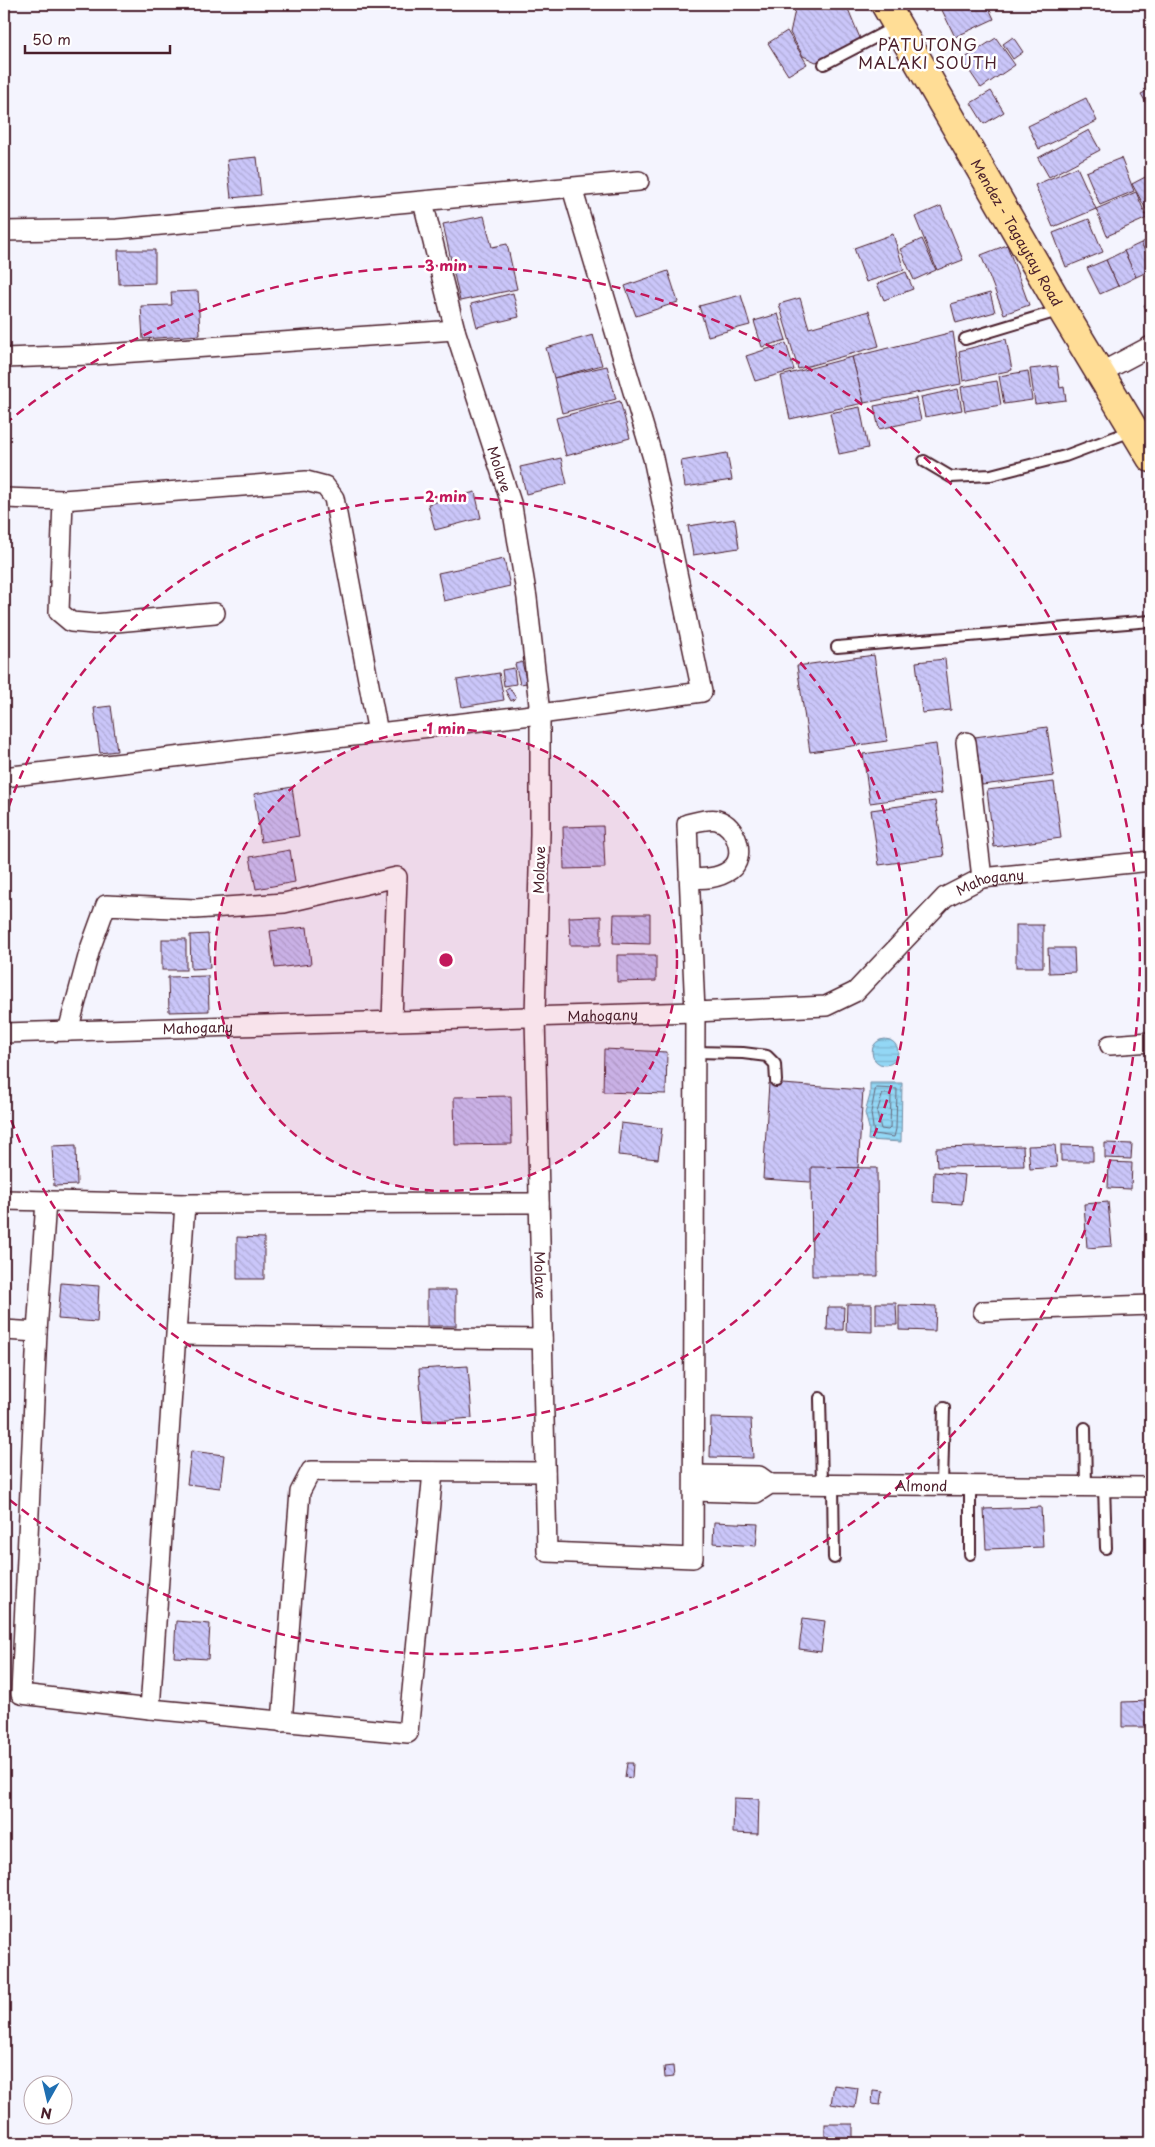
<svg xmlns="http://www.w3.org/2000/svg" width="1155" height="2147" viewBox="0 0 1155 2147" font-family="'Playpen Sans',sans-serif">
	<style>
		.water { fill: url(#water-rules); stroke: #768da4 }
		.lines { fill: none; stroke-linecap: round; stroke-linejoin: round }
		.shore { stroke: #67697c; stroke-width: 1 }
		.building { fill: url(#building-back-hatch); stroke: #4a1f2b }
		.service-casing { stroke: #4a1f2b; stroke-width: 14 }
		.minor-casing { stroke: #4a1f2b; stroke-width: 22 }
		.primary-casing { stroke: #4a1f2b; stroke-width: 31 }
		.service { stroke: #fff; stroke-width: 10 }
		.minor { stroke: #fff; stroke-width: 19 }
		.primary { stroke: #ffdd96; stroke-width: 28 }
		.ring { fill: none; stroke: #c2185b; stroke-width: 2.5; stroke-dasharray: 9 6 }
		.labels { text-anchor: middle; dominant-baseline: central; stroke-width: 5; stroke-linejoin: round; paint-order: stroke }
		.street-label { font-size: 14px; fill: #4a1f2b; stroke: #fff }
		.quarter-label { font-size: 16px; letter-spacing: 1px; fill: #4a1f2b; stroke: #fff }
		.centre { fill: #c2185b; stroke: #fff; stroke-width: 2.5 }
		.ring-label { font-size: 15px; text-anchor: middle; font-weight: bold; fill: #c2185b; stroke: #fff; stroke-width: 5; stroke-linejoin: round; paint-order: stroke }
	</style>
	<defs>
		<pattern id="water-rules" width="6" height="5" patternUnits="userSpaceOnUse" patternTransform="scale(1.25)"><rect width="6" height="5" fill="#93d7f5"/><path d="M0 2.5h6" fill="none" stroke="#80b8d2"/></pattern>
		<pattern id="building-back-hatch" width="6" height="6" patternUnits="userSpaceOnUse" patternTransform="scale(1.25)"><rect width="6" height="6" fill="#cac6f9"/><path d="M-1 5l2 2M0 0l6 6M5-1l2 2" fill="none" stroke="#afaad6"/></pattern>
	</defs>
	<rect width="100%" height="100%" fill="#f4f4fe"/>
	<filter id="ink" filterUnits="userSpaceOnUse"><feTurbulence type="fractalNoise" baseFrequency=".02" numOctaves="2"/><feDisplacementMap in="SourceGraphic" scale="10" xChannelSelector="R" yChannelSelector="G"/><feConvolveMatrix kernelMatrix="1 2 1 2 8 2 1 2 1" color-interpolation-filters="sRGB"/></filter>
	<g filter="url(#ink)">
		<g class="water">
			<circle cx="885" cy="1052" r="13"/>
			<polygon points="870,1083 902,1083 901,1142 868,1140 869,1128 865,1113 870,1095"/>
		</g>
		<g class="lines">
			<g class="shore">
				<polygon points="876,1088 897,1089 896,1129 894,1137 874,1134 871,1113"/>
				<polygon points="883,1094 889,1094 891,1096 890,1128 888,1130 881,1129 877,1113"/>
			</g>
		</g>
		<g class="building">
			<polygon points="811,4 846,4 862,43 816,62 803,56 790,33 795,10"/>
			<polygon points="920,4 943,4 924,12"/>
			<polygon points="949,4 987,4 994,19 955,37 941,8"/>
			<polygon points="787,31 807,64 788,75 768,43"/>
			<polygon points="1013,37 1023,52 1013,59 1003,44"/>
			<polygon points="996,38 1015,65 981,88 962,60"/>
			<polygon points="1151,89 1151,111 1141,94"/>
			<polygon points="991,91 1004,112 984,124 971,103"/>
			<polygon points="1086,98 1097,121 1039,149 1028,126"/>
			<polygon points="1089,130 1100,150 1049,177 1038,158"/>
			<polygon points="257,157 261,195 231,198 227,160"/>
			<polygon points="1121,158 1134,191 1100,205 1086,172"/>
			<polygon points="1077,167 1096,209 1053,227 1035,185"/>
			<polygon points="1151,174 1151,218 1132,184"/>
			<polygon points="1136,192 1147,218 1107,236 1096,209"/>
			<polygon points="941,206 963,260 937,270 915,217"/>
			<polygon points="484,216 492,247 507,244 517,289 460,301 443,224"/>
			<polygon points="1089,219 1103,252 1066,267 1053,233"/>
			<polygon points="893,234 904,270 866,282 854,248"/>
			<polygon points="1151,238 1151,263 1141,243"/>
			<polygon points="922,239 936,270 914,280 900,249"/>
			<polygon points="1141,243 1151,263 1151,270 1136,277 1124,251"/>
			<polygon points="1007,245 1029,305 1004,314 981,255"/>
			<polygon points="118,250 155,250 155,283 119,284"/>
			<polygon points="1124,251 1136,277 1118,286 1106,260"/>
			<polygon points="1106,260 1118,286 1100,294 1087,268"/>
			<polygon points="668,271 678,302 636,316 625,286"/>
			<polygon points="906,272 913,289 884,300 877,284"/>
			<polygon points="198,291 200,335 143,339 141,306 172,305 171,292"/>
			<polygon points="513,293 519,317 477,327 471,304"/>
			<polygon points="990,293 995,312 956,323 951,304"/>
			<polygon points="741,295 750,325 708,336 699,306"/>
			<polygon points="800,298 809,328 869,311 879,346 798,369 779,304"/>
			<polygon points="1151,301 1151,320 1144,305"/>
			<polygon points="778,314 786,340 762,347 754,321"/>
			<polygon points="953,332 961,384 864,403 852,357"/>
			<polygon points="593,335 602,365 554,378 546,348"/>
			<polygon points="1006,339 1012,370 963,381 959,351"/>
			<polygon points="786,343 794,370 755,381 746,356"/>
			<polygon points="852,357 864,403 790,419 781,376"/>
			<polygon points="607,366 616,399 562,413 554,378"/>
			<polygon points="1057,366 1060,388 1064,387 1066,400 1035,404 1030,369"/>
			<polygon points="1028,371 1032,400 1004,404 999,376"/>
			<polygon points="997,381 1001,405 965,411 961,387"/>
			<polygon points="958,389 962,410 925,417 921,397"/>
			<polygon points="916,398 921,420 879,429 874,406"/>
			<polygon points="620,401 630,438 566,456 556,418"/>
			<polygon points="860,407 868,448 839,454 830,413"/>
			<polygon points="727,453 732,480 685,487 681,461"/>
			<polygon points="561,458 567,484 526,494 520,467"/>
			<polygon points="475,492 481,518 435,530 428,504"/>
			<polygon points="735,519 739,548 693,555 688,526"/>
			<polygon points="504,559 510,586 444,601 438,573"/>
			<polygon points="874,655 887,741 810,752 797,666"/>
			<polygon points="945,659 951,710 922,713 916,662"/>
			<polygon points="522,662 527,683 520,684 515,664"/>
			<polygon points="514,668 516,684 504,686 502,670"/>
			<polygon points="499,673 504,700 462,707 457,680"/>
			<polygon points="509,687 516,698 511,701 505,690"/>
			<polygon points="111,706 117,751 100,753 94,708"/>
			<polygon points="1047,727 1054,776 982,785 975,737"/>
			<polygon points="936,744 942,793 870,803 863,754"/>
			<polygon points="1054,782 1061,838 994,847 987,790"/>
			<polygon points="292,787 299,836 261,842 254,794"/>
			<polygon points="935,801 944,856 879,865 871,810"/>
			<polygon points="603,826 605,868 564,869 563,827"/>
			<polygon points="290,850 295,882 256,889 250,857"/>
			<polygon points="614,914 650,914 650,944 613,943"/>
			<polygon points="601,916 601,945 570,945 569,917"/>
			<rect x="1016" y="925" width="27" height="42"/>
			<polygon points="307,927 311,964 275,968 270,931"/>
			<polygon points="208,934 210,968 191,969 190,935"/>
			<rect x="162" y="939" width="24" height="31"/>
			<polygon points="1048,948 1074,948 1075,972 1049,973"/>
			<polygon points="617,955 656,955 656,981 617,982"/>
			<polygon points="208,976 209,1011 169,1012 168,977"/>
			<polygon points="604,1049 667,1052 666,1094 603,1092"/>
			<polygon points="769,1083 863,1090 857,1185 763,1179"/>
			<polygon points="511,1096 512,1144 455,1145 454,1097"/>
			<polygon points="621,1123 662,1128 658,1159 618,1155"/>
			<polygon points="1105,1143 1132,1144 1131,1159 1105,1158"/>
			<polygon points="76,1145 77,1185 54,1186 52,1146"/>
			<polygon points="1055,1145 1057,1167 1030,1169 1028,1146"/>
			<polygon points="1061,1145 1093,1146 1093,1161 1061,1161"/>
			<polygon points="1023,1146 1024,1166 937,1167 936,1148"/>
			<polygon points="1109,1162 1132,1163 1131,1189 1108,1188"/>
			<polygon points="811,1167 877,1168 878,1276 812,1276"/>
			<polygon points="934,1172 965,1175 962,1204 933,1202"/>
			<polygon points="1108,1202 1112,1246 1087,1248 1084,1204"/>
			<polygon points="237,1237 264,1238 264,1279 237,1279"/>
			<polygon points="61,1283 99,1286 97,1322 58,1319"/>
			<rect x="427" y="1290" width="29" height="36"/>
			<polygon points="876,1303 896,1303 897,1325 876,1325"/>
			<polygon points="847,1304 872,1304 872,1332 846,1331"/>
			<polygon points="899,1305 936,1306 935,1331 899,1330"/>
			<polygon points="828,1307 844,1307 843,1330 827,1330"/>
			<polygon points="468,1366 472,1418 423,1422 419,1369"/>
			<polygon points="711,1418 751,1419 753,1458 710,1457"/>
			<polygon points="191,1451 224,1455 220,1488 187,1484"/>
			<polygon points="1041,1507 1043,1547 986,1549 984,1509"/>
			<polygon points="714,1522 758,1524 756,1546 713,1543"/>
			<polygon points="803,1618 825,1621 821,1652 799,1649"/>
			<polygon points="176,1621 210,1624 208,1659 174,1657"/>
			<polygon points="1151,1701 1151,1727 1122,1727 1122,1702"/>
			<polygon points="627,1763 633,1763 632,1778 625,1777"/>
			<polygon points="734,1798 759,1799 758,1834 733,1833"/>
			<polygon points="673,2066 674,2077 665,2078 664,2067"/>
			<polygon points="834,2085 858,2088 855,2108 831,2104"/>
			<polygon points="873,2091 882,2092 880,2105 872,2104"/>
			<rect x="825" y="2124" width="28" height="19"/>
		</g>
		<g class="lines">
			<g class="service-casing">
				<g id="service">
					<polyline points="824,64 897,26"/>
					<polyline points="965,339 1061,310"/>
					<polyline points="924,461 951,477 991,475 1065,456 1134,430"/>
					<polyline points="837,647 1151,621"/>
					<polyline points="694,1052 743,1053 767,1056 775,1064 776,1081"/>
					<polyline points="820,1398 822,1484"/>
					<polyline points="1085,1428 1086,1486"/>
					<polyline points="833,1484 834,1558"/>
					<polyline points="942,1485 944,1408"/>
					<polyline points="970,1485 970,1554"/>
					<polyline points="1104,1486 1106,1548"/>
				</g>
			</g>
			<g class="minor-casing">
				<g id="minor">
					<path id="s1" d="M423 202 455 330 512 506 527 598 540 714V834L535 1016 547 1552 693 1558 695 1012 687 824C696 822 708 818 717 820 737 825 747 858 730 870 718 879 703 879 689 878"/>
					<polyline points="4,231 117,229 639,181"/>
					<polyline points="4,358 90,355 455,330"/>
					<polyline points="1100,373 1151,346"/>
					<polyline points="4,498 63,500 306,481 325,486 334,498 378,733"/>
					<polyline points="63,500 59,612 71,622 94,624 215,613"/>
					<polyline points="966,742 982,878"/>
					<polyline points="4,777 540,714 702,692 653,458 572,188"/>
					<polyline points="68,1031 90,949 106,905 195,909 284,903 397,877 392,1021"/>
					<path id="s2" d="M4 1033 695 1012 826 1006 855 992 945 897 982 878 1151 861"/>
					<polyline points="1110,1045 1151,1042"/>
					<polyline points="4,1200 185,1204 539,1203"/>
					<polyline points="46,1201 37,1332 21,1694 150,1709 408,1733 433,1472"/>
					<polyline points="983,1311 1151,1305"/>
					<polyline points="4,1330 37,1332"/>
					<polyline points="177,1335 542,1339"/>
					<polyline points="694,1475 759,1476 770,1484"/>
					<path id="s3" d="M694 1491 756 1493 770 1484 1151 1487"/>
					<polyline points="150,1709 185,1204"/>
					<polyline points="282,1722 300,1492 311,1471 545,1472"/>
				</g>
			</g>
			<g class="primary-casing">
				<g id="primary">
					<path id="s4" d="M885 4 1062 310 1151 458"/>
				</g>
			</g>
			<use href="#service" class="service"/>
			<use href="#minor" class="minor"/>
			<use href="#primary" class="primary"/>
		</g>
	</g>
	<circle cx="446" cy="960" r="231" fill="#c2185b" fill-opacity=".12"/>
	<g class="ring">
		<circle cx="446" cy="960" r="231"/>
		<path d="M4 821A463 463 0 1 1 4 1099"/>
		<path d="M5 424A694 694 0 1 1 5 1496"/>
	</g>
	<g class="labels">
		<g class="street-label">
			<text stroke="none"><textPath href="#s4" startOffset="264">Mendez - Tagaytay Road</textPath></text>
			<text stroke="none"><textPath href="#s1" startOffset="278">Molave</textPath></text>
			<text transform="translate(539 870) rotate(-88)">Molave</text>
			<text stroke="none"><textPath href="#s2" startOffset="1034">Mahogany</textPath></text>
			<text stroke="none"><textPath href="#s2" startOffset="599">Mahogany</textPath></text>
			<text stroke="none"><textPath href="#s2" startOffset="194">Mahogany</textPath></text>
			<text stroke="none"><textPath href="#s1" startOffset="1088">Molave</textPath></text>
			<text stroke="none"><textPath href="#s3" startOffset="230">Almond</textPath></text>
		</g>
		<g class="quarter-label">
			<text x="928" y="44">PATUTONG<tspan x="928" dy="18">MALAKI SOUTH</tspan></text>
		</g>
	</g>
	<circle cx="446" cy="960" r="8" class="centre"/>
	<g class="ring-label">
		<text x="446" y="271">3 min</text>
		<text x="446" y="502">2 min</text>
		<text x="446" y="734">1 min</text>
	</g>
	<rect width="1155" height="2147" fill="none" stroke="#fff" stroke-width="20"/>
	<rect x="10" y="10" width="1135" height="2127" fill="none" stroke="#4a1f2b" stroke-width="2" filter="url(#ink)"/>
	<g transform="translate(48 2100) rotate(188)"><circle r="24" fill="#ffffff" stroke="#b7a5aa"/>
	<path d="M0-4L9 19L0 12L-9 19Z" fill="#1f6fb2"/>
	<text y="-8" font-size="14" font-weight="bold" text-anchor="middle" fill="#4a1f2b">N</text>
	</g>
	<path d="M25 45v8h145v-8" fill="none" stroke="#4a1f2b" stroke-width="2.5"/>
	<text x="32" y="45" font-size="15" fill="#4a1f2b" stroke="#ffffff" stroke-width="4" paint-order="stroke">50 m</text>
</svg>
